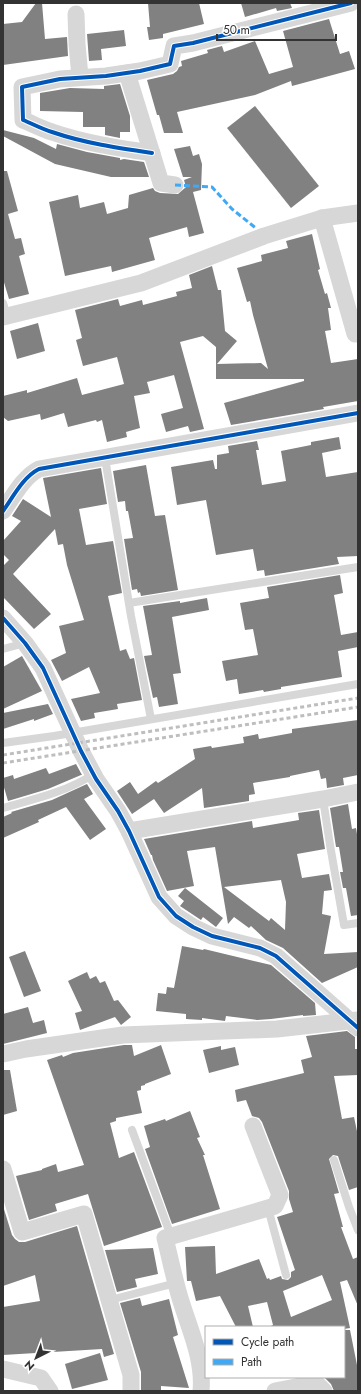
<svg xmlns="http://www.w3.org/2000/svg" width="361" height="1394" viewBox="0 0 361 1394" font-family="Jost,sans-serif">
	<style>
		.building { fill: #818181; fill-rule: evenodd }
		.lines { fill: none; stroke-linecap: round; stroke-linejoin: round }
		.lane { stroke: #d7d7d7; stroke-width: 8 }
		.street { stroke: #d7d7d7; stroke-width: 17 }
		.rail { stroke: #bebebe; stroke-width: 3; stroke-dasharray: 4 3; stroke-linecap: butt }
		.quiet { stroke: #3fa9f5; stroke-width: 3; stroke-dasharray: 6 3; stroke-linecap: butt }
		.cycleway-casing { stroke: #fff; stroke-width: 6 }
		.cycleway { stroke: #0057b8; stroke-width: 4 }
	</style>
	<rect width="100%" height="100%" fill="#fff"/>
	<g class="building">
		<polygon points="36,3 42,3 45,39 67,37 68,56 3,65 3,24 22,22"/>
		<polygon points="148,3 199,3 204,24 163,34 163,38 149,40 147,27 150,27"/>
		<polygon points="241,3 290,3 292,8 277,11 276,8 245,17"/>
		<polygon points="329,19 340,54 349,51 355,69 292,86 291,81 255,95 177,112 183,133 164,133 159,115 157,115 147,80 173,74 177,71 179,67 182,66 181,61 208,53 207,50 222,46 224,52 255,41 269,74 293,67 283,31"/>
		<polygon points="124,30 126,46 101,49 102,60 89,61 87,34"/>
		<polygon points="120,84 130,116 130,132 120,132 120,138 105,135 105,127 83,127 83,112 40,111 40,93 70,88 104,89 104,86"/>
		<polygon points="255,106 319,186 291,208 227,128"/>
		<polygon points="3,130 34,138 56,149 57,144 87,152 120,158 120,160 124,159 144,162 149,177 111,177 55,164 3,136"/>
		<polygon points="190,146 193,156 199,154 202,164 201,190 193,192 204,233 189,237 187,227 149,238 155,260 112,272 111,266 65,276 49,202 78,195 80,208 104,202 107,214 128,208 129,195 153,188 155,191 160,193 178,194 186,187 184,180 192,177 183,177 174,149"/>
		<polygon points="3,171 7,171 18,211 8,214 15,239 21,238 25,254 19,256 29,294 9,299 3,279"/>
		<polygon points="312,234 320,269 318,270 325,294 327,293 331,308 328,308 331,330 325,331 331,363 358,359 358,401 323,407 324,409 231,425 224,403 304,381 304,379 216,379 216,347 203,336 180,342 204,429 190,432 188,426 166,432 161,414 183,408 174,375 147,382 150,393 134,396 140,428 126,432 127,437 107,442 102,420 97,422 96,420 68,427 64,413 41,420 40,414 8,421 3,417 3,396 27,390 27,393 77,378 82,395 124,384 117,357 83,366 76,340 82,338 75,310 118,299 120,306 142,300 143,305 177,296 176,292 192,288 189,275 212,266 218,290 221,290 225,331 237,341 217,364 261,363 268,369 253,315 250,301 247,302 237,268 262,261 261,255 288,248 286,241"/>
		<polygon points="38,323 45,351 17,359 10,331"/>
		<polygon points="339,437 341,449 322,453 326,477 358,472 358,556 337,557 339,564 265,576 264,570 257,571 253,549 216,555 206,500 177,505 171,467 213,460 215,469 217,469 217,455 229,453 228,446 257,441 259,450 256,450 262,485 286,481 281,451 311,445 311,442"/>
		<polygon points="146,465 155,516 165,515 178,590 141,596 140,592 138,593 137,589 132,590 124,539 133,538 128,511 126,511 125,501 118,502 113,471"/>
		<polygon points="101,468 107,504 79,509 86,545 113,541 122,593 108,596 120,651 126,649 130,659 134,658 142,700 117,704 118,709 94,713 95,718 81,721 71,699 100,693 89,667 62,681 51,660 66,653 59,626 84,620 67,565 63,544 58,545 55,529 13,574 51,614 34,629 3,597 3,563 4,565 9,560 3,554 3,541 21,521 12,516 23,499 51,517 43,478"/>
		<polygon points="340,575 343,593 334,595 341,635 358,632 358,647 338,651 342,677 281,687 281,689 264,692 263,690 239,694 237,679 226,681 222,661 258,655 253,629 245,630 240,603 269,598 267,587"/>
		<polygon points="207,598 209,610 172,617 181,673 173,674 178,704 159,707 157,697 153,698 144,656 152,655 143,606 180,601 180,603"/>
		<polygon points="22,656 42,691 3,709 3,667"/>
		<polygon points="48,704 53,714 34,721 34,719 3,729 3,713"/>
		<polygon points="358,720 358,775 343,778 344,785 327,788 326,778 321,779 319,770 290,776 290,777 253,783 255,794 249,795 249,801 204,808 202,788 164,813 154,799 132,814 117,791 130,782 138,794 156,781 158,783 195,759 193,749 211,746 212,748 244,743 243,737 258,734 259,739 292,733 292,729"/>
		<polygon points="76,764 82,775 81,775 48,789 8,801 3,784 3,778 13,775 14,779 46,768 49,774"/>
		<polygon points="87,784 93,794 84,799 106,829 90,840 66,807 38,820 39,822 3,838 3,817 12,813 11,812 52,800"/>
		<polygon points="348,804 352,829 356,828 358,840 358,915 351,916 346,888 343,888 340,872 343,872 339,847 336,847 330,808"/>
		<path d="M319 810 325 849 297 854 302 878 329 874 332 890 324 891 322 914 331 916 324 954 358 952V967L322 983 283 948 266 940 251 926 249 928 234 917 228 924 215 847 187 851 194 886 167 891 153 860 152 855H151L144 839 252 821 253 828 299 820 298 813ZM281 880 286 902 285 930 271 918 269 921 224 887Z"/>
		<polygon points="185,888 223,918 216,927 203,917 201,920 180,906 184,901 178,896"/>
		<polygon points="182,946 203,950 204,949 271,965 315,1003 316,1015 303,1016 303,1015 271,1019 257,1020 226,1016 225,1021 202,1018 202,1020 186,1019 186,1014 156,1011 158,993 166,994 167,987 174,988"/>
		<polygon points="25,951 41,991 24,997 9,957"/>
		<polygon points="87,972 90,979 96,976 100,983 105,981 114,1001 118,1000 131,1017 121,1025 115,1017 80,1030 75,1013 82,1011 68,981"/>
		<polygon points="28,1007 33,1023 44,1020 47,1033 3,1044 3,1014"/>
		<path d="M347 1031 355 1037V1049H358V1075L334 1076 342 1119 354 1117 358 1136V1187L349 1190 338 1156 333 1155 329 1159 339 1193 334 1194 343 1227H341L353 1259 358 1257V1306L347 1280 340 1282 350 1328 344 1329V1327H269L273 1325 267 1302 248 1306 253 1327H236L220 1296 196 1301 191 1281H187L185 1247 215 1246 216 1274 259 1259 267 1279 269 1278 270 1280 281 1276 282 1279 288 1280 291 1277V1272L295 1270 277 1217 293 1212 289 1199V1191L262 1122 259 1118 252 1116 246 1100 237 1102 235 1090 304 1073 301 1060 312 1057 306 1036ZM322 1275 332 1300 291 1317 283 1291Z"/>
		<polygon points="124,1045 132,1045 134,1056 161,1045 171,1074 145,1084 145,1085 141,1086 141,1090 137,1091 142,1113 116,1118 116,1121 110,1123 119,1158 134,1152 162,1227 104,1246 88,1194 55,1204 57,1211 29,1220 16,1176 42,1170 42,1169 56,1164 58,1172 84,1165 47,1060 62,1055 63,1057 73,1053"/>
		<polygon points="221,1046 221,1050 235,1047 239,1065 209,1073 203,1050"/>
		<polygon points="3,1070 10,1070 17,1111 3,1115"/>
		<polygon points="190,1111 200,1137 197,1138 205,1155 203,1155 220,1209 172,1224 145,1149 150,1147 144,1126 165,1119 166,1121"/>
		<polygon points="3,1206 12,1235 15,1239 19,1242 25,1242 77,1226 114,1354 104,1357 102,1349 3,1355 3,1307 40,1301 35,1275 3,1286"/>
		<polygon points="153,1248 158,1274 135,1279 137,1287 117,1292 105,1250"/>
		<polygon points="140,1298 142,1306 169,1299 178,1335 173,1337 189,1388 161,1386 161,1391 141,1391 141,1372 120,1303"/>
		<polygon points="344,1330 350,1330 358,1370 358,1391 334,1391 331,1384 324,1377 344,1377"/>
		<polygon points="100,1353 108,1380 72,1389 65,1364"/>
	</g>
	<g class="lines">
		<g class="lane">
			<polyline points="3,303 7,316"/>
			<polyline points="105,458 131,616 151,719"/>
			<polyline points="129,603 358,567"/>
			<polyline points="3,649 25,643"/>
			<polyline points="3,743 54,736 358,684"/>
			<polyline points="323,799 330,845 344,925 358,923"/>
			<path d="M3 808C35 799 66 792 94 774"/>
			<polyline points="132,1130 171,1236"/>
			<polyline points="334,1160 349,1207 358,1230"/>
			<polyline points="268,1208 286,1275"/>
			<polyline points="110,1300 176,1283"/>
		</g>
		<g class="street">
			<polyline points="76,14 77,44 80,77"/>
			<polyline points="127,73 161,183 175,185"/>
			<path d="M152 153C118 148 84 143 52 132 42 129 33 124 23 120L22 87 60 79 106 76 140 71 170 64 174 46 193 43 351 3"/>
			<polyline points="322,218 355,334"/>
			<polyline points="3,317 141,283 264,236 322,218 358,213"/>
			<path d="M3 511C13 497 23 477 39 469L358 413"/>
			<polyline points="3,618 25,643 43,668 81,751 96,779 118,811 129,831 159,897 176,916 193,927 212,936 260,948 276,956 358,1028"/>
			<polyline points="129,831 323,799 358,792"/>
			<polyline points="3,1054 26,1049 123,1035 277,1029 357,1020"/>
			<polyline points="3,1169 22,1232 84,1214 131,1375 131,1391"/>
			<polyline points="3,1369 41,1378 50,1391"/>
			<path d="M201 1391C204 1359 189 1328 180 1298 174 1278 170 1258 165 1238L275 1206 280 1195 253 1126"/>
			<polyline points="275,1391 316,1383 324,1391"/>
		</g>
		<g class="rail">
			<polyline points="3,755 358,698"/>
			<polyline points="3,763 358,707"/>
		</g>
		<polyline class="quiet" points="175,185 212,187 232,209 257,229"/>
		<g class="cycleway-casing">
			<g id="cycleway">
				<path d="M152 153C118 148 84 143 52 132 42 129 33 124 23 120L22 87 60 79 106 76 140 71 170 64 174 46 193 43 351 3"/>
				<path d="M3 511C13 497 23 477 39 469L358 413"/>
				<polyline points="3,618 25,643 43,668 81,751 96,779 118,811 129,831 159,897 176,916 193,927 212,936 260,948 276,956 358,1028"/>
			</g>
		</g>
		<use href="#cycleway" class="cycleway"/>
	</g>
	<rect width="361" height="1394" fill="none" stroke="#333333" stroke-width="8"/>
	<rect x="205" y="1326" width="140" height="52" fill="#ffffff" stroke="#adadad"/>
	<rect x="213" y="1339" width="20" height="6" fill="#0057b8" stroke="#adadad"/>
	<text x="241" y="1346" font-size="12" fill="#333333">Cycle path</text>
	<rect x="213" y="1359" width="20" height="6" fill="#3fa9f5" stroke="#adadad"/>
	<text x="241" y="1366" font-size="12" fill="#333333">Path</text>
	<g transform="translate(36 1358) rotate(222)" stroke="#ffffff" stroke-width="3" paint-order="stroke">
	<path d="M0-3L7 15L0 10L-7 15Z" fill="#333333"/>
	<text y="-6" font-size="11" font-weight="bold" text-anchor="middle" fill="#333333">N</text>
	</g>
	<path d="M217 34v6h119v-6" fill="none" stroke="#333333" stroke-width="2"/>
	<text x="223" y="34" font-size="12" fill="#333333" stroke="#ffffff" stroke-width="3" paint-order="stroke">50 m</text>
</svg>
